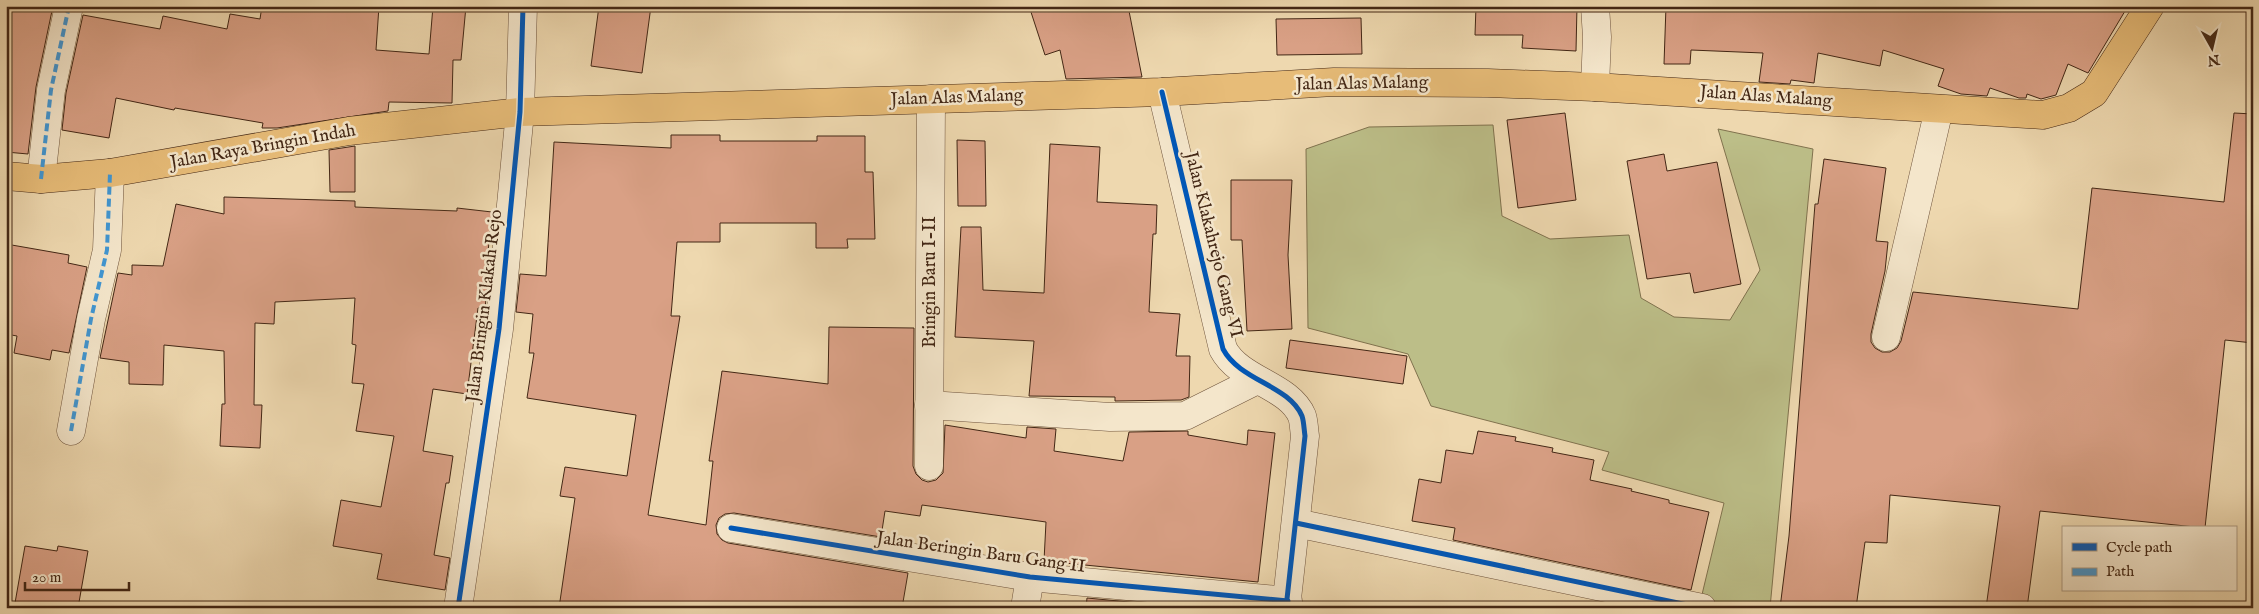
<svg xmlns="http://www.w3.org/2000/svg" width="2259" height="614" viewBox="0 0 2259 614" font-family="'IM FELL English',serif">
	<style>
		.green { fill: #bcbe88; stroke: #80724e }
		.building { fill: #d9a085; stroke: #432715 }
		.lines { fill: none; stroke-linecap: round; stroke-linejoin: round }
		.minor-casing { stroke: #6e533c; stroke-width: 29 }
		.major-casing { stroke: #432715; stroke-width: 29 }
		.minor { stroke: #f4e6cb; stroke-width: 28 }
		.major { stroke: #e7bc78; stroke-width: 28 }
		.quiet { stroke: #4096d3; stroke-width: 4; stroke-dasharray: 8 4; stroke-linecap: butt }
		.cycleway-casing { stroke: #f4e6cb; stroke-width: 8 }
		.cycleway { stroke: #0057b8; stroke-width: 5 }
		.labels { text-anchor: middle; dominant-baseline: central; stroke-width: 5; stroke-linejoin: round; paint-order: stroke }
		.street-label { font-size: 18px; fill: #432715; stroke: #f4e6cb }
	</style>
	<rect width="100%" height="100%" fill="#eed8af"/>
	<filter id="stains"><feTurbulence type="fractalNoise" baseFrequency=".004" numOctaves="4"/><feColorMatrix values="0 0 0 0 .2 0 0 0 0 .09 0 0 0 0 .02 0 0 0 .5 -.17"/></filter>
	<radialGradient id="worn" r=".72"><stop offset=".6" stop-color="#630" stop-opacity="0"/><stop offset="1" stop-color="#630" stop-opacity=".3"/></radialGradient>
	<polygon class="green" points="1493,125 1502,216 1550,239 1629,235 1641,298 1674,317 1730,320 1760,270 1718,129 1813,149 1770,608 1699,607 1724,503 1602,470 1609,452 1431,406 1408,354 1308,328 1306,149 1369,127"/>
	<g class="building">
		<polygon points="6,6 53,6 36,87 28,154 6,152"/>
		<polygon points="262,6 379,6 376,50 429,54 433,6 466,6 461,60 453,60 452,103 389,102 388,111 277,128 262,128 263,123 175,108 174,110 116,98 109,138 62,130 66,93 83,15 160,29 163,16 227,29 230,14 260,19"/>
		<polygon points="599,6 651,6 642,73 591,66"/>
		<polygon points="1029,6 1128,6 1142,77 1066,79 1060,50 1045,55"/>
		<polygon points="1476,6 1577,6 1576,51 1522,48 1523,35 1475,35"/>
		<polygon points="1666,6 2128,6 2088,73 2068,64 2056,95 2041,99 2027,94 2026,98 2019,98 1990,88 1987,96 1961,94 1938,86 1944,69 1883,50 1880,66 1818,53 1814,83 1791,80 1790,84 1759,82 1763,53 1691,50 1690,64 1664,64"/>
		<polygon points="1361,18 1362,54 1277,55 1276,19"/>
		<polygon points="1565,113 1576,200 1518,208 1507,120"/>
		<polygon points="2234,113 2253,114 2253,343 2225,340 2205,528 2040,511 2027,608 1986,608 2000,506 1890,495 1887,543 1865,542 1856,608 1780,608 1789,536 1815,204 1818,204 1824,159 1886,168 1876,241 1888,242 1885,271 1871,334 1871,342 1875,348 1882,352 1890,352 1897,348 1901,341 1913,292 2078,309 2092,188 2224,202"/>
		<polygon points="671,135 720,135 720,141 817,141 817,136 865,136 865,172 873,172 875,239 847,239 848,248 816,248 816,223 720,223 720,242 677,242 671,316 680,316 648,515 706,525 713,461 709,461 722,371 828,384 829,327 914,328 913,466 916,474 922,480 928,482 936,480 943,473 945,425 1026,438 1027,427 1056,429 1054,451 1123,461 1129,432 1188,431 1188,435 1247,445 1248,430 1275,433 1258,582 1044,561 1046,522 922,505 920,516 885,511 881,537 734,513 725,514 719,518 716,525 717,534 722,540 728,543 908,573 902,608 559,608 575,498 560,496 565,467 627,476 636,415 527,398 534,353 529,353 533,314 516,312 520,274 546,276 554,142 671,148"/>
		<polygon points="957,140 985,141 986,206 958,206"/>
		<polygon points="1050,144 1100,147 1097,202 1157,205 1156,234 1153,234 1149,312 1180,314 1176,356 1190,356 1189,397 1181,400 1115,401 1115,397 1029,396 1034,341 955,337 961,227 981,227 983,290 1044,293"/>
		<polygon points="355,146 355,192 330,192 329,150"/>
		<polygon points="1664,154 1667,171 1717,162 1741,284 1694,293 1690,273 1647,279 1627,161"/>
		<polygon points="1231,180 1292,180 1288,255 1292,329 1247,331 1242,240 1231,240"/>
		<polygon points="224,197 355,201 355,207 457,211 457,208 492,212 486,272 489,272 485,308 478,308 467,394 433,389 423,451 453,456 449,483 446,483 434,555 450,558 445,590 377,579 382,554 333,546 341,500 381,507 394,436 356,431 364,384 352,383 356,345 352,344 355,298 275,302 274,324 255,323 254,405 262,405 260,448 220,446 222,404 225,404 224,351 164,345 163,385 129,384 129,362 100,358 118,273 132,275 132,265 163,266 176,204 224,214"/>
		<polygon points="6,244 69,255 68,263 87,267 69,353 52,350 50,360 14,353 17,336 6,334"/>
		<polygon points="1290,340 1407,356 1403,384 1286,368"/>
		<polygon points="1478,431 1516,437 1515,441 1553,448 1552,452 1594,460 1590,480 1632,489 1631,491 1669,500 1669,503 1709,512 1691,590 1453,540 1455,528 1412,521 1419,479 1441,483 1446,450 1473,454"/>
		<polygon points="25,546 57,551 58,546 88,551 78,608 44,608 15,603"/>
		<polygon points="1087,598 1192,608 1086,608"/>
	</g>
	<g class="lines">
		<g class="minor-casing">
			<g id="minor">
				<polyline points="1595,6 1597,37 1595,87"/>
				<path d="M1162 92 1223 349C1240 381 1289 385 1302 416 1304 422 1304 430 1305 436L1286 608"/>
				<polyline points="41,179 51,90 69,6"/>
				<polyline points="1886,337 1939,109"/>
				<polyline points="929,405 1110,417 1185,416 1257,380"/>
				<polyline points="71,431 91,319 107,250 110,173"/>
				<polyline points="929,466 931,99"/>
				<polyline points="1296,523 1702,608"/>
				<polyline points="731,528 1030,577 1288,601"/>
				<polyline points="458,608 499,329 520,112 523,6"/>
				<polyline points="1025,608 1030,577"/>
			</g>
		</g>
		<g class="major-casing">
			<polyline id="major" points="6,176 41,179 110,173 349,131 520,112 1162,92 1334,82 1488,83 1595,87 2043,115 2069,108 2094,93 2150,6"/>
		</g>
		<use href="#minor" class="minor"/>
		<use href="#major" class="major"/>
		<g class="quiet">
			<polyline points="41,179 51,90 69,6"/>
			<polyline points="71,431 91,319 107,250 110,173"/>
		</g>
		<g class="cycleway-casing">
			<g id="cycleway">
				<path d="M1162 92 1223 349C1240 381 1289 385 1302 416 1304 422 1304 430 1305 436L1286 608"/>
				<polyline points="1296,523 1702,608"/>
				<polyline points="731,528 1030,577 1288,601"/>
				<polyline points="458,608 499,329 520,112 523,6"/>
			</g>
		</g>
		<use href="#cycleway" class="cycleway"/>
	</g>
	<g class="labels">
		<g class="street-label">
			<text transform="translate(1362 84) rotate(-1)">Jalan Alas Malang</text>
			<text transform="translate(1766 97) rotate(4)">Jalan Alas Malang</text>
			<text transform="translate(957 98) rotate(-2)">Jalan Alas Malang</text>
			<text transform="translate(263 147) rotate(-10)">Jalan Raya Bringin Indah</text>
			<text transform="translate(1213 245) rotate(76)">Jalan Klakahrejo Gang VI</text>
			<text transform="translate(930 282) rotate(-90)">Bringin Baru I-II</text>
			<text transform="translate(485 306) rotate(-83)">Jalan Bringin Klakah Rejo</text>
			<text transform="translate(981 553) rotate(8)">Jalan Beringin Baru Gang II</text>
		</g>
	</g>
	<rect width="2259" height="614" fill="none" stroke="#eed8af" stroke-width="25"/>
	<rect x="8" y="8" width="2244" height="599" fill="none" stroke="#432715" stroke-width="2.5"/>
	<rect x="12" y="12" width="2234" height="589" fill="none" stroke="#432715"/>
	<rect x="2062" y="526" width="175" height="65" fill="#f4e6cb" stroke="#ad9a82"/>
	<rect x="2072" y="543" width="25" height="8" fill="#0057b8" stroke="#ad9a82"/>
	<text x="2106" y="552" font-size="15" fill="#432715">Cycle path</text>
	<rect x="2072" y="568" width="25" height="8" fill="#4096d3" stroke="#ad9a82"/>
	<text x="2106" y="576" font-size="15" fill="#432715">Path</text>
	<g transform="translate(2212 48) rotate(172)" stroke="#f4e6cb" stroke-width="4" paint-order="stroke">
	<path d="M0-4L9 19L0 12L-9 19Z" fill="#432715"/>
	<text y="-8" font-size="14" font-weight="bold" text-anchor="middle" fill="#432715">N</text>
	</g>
	<path d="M25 582v8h104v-8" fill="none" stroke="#432715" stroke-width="2.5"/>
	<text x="32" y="582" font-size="15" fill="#432715" stroke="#f4e6cb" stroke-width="4" paint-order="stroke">20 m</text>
	<rect width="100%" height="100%" filter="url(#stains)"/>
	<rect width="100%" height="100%" fill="url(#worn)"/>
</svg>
